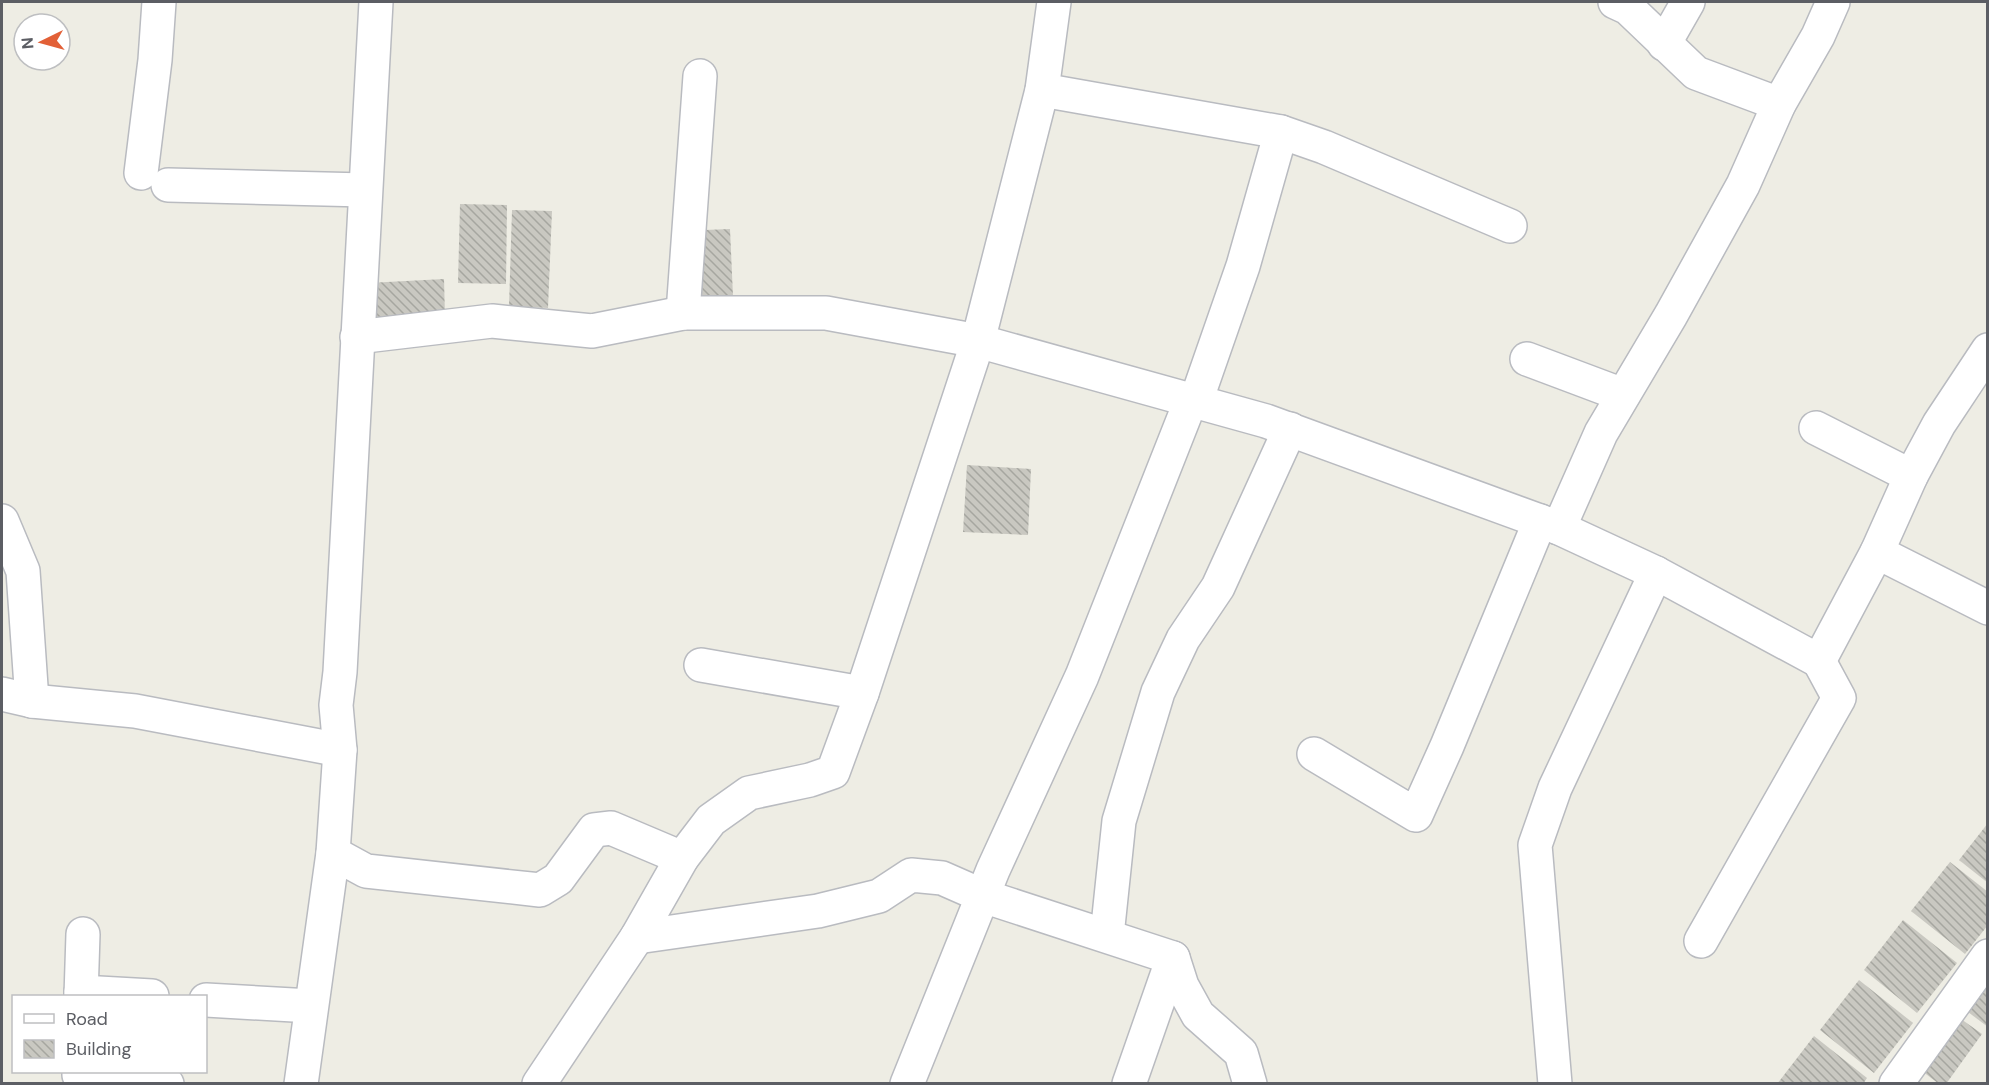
<svg xmlns="http://www.w3.org/2000/svg" width="1989" height="1085" viewBox="0 0 1989 1085" font-family="'DM Sans',sans-serif">
	<style>
		.building { fill: url(#building-back-hatch) }
		.lines { fill: none; stroke-linecap: round; stroke-linejoin: round }
		.minor-casing { stroke: #b9bbc0; stroke-width: 36 }
		.minor { stroke: #fff; stroke-width: 33 }
	</style>
	<defs>
		<pattern id="building-back-hatch" width="6" height="6" patternUnits="userSpaceOnUse" patternTransform="scale(1.5)"><rect width="6" height="6" fill="#c9c8c1"/><path d="M-1 5l2 2M0 0l6 6M5-1l2 2" fill="none" stroke="#a6a6a0"/></pattern>
	</defs>
	<rect width="100%" height="100%" fill="#eeede4"/>
	<g class="building">
		<polygon points="460,204 507,205 506,284 458,283"/>
		<polygon points="512,210 552,211 548,308 509,306"/>
		<polygon points="730,229 733,296 681,298 678,231"/>
		<polygon points="444,279 445,317 370,321 368,283"/>
		<polygon points="967,465 1031,469 1028,535 963,532"/>
		<polygon points="1988,823 1988,883 1959,860"/>
		<polygon points="1950,862 1988,892 1988,925 1965,954 1911,911"/>
		<polygon points="1903,920 1957,963 1917,1013 1864,970"/>
		<polygon points="1859,980 1913,1023 1874,1073 1820,1030"/>
		<polygon points="1988,986 1988,1027 1968,1012"/>
		<polygon points="1961,1019 1982,1034 1946,1084 1939,1084 1922,1071"/>
		<polygon points="1814,1036 1867,1078 1863,1084 1777,1084"/>
	</g>
	<g class="lines">
		<g class="minor-casing">
			<g id="minor">
				<polyline points="1615,2 1628,8 1696,73 1779,104"/>
				<polyline points="1664,44 1688,2"/>
				<polyline points="1042,90 1281,132 1324,147 1510,226"/>
				<polyline points="141,173 155,60 159,2"/>
				<polyline points="168,185 365,190"/>
				<polyline points="683,313 700,76"/>
				<polyline points="357,337 492,321 592,331 683,313 826,313 978,341 1266,421 1559,528 1656,573 1819,661 1877,552 1911,476 1939,424 1988,350"/>
				<polyline points="1527,359 1623,395"/>
				<polyline points="1196,401 1243,266 1281,132"/>
				<polyline points="1816,428 1911,476"/>
				<polyline points="2,521 23,571 32,701"/>
				<polyline points="1559,528 1601,433 1671,315 1743,185 1779,104 1818,36 1833,2"/>
				<polyline points="1877,552 1988,608"/>
				<polyline points="701,665 862,693"/>
				<polyline points="2,694 32,701 135,711 340,750"/>
				<polyline points="1314,754 1416,815 1447,746 1540,521"/>
				<polyline points="333,853 366,871 540,890 558,879 594,830 611,828 682,858"/>
				<polyline points="1108,926 1119,821 1158,692 1183,639 1218,587 1290,429"/>
				<polyline points="637,937 818,911 879,896 911,875 942,878 983,896 1173,958 1182,986 1198,1015 1241,1053 1250,1084"/>
				<polyline points="1701,941 1839,698 1819,661"/>
				<polyline points="81,992 152,996"/>
				<polyline points="81,996 83,934"/>
				<polyline points="206,1000 311,1006"/>
				<polyline points="79,1075 167,1084"/>
				<polyline points="301,1084 333,853 340,750 336,705 340,672 376,2"/>
				<polyline points="539,1084 637,937 682,858 711,820 749,793 810,780 833,772 862,693 978,341 1042,90 1054,2"/>
				<polyline points="907,1084 993,870 1082,676 1191,400"/>
				<polyline points="1129,1084 1173,958"/>
				<polyline points="1555,1084 1535,845 1555,788 1656,573"/>
				<polyline points="1896,1084 1988,956"/>
			</g>
		</g>
		<use href="#minor" class="minor"/>
	</g>
	<rect width="1989" height="1085" fill="none" stroke="#5c5e64" stroke-width="6"/>
	<rect x="12" y="995" width="195" height="78" fill="#ffffff" stroke="#bebfc1" stroke-width="1.5"/>
	<rect x="24" y="1014" width="30" height="9" fill="#ffffff" stroke="#bebfc1" stroke-width="1.5"/>
	<text x="66" y="1025" font-size="18" fill="#5c5e64">Road</text>
	<rect x="24" y="1040" width="30" height="18" fill="url(#building-back-hatch)" stroke="#bebfc1" stroke-width="1.5"/>
	<text x="66" y="1055" font-size="18" fill="#5c5e64">Building</text>
	<g transform="translate(42 42) rotate(265)"><circle r="28" fill="#ffffff" stroke="#bebfc1" stroke-width="1.5"/>
	<path d="M0-4.5L10 22L0 15L-10 22Z" fill="#e26037"/>
	<text y="-9" font-size="16" font-weight="bold" text-anchor="middle" fill="#5c5e64">N</text>
	</g>
</svg>
